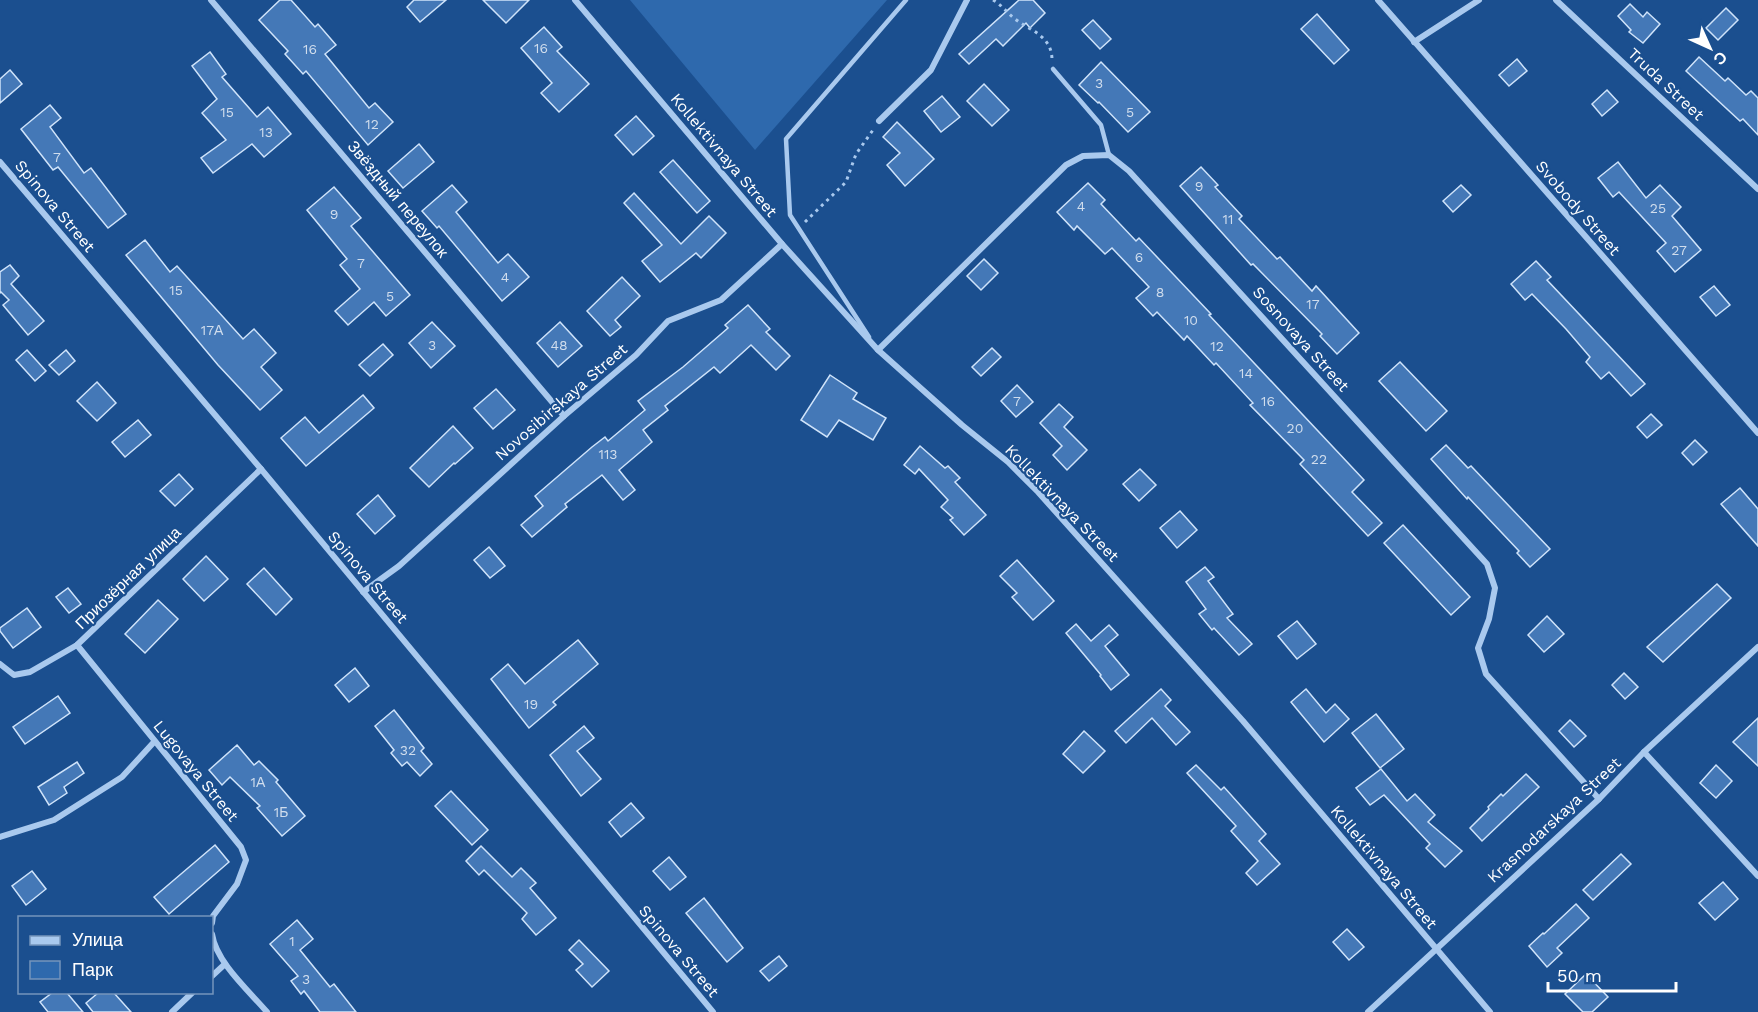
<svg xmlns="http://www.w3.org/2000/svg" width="1758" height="1012" viewBox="0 0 1758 1012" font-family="'Work Sans',sans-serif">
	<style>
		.green { fill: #2e69ad }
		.building { fill: #4478b7; stroke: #cfe3fa; stroke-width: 1.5 }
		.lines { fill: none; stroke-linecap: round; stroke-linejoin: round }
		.path { stroke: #a9c9ee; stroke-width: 3; stroke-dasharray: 3 4.5; stroke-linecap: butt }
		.service { stroke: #a9c9ee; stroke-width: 4.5 }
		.minor { stroke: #a9c9ee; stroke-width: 6 }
		.labels { text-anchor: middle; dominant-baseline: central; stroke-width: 4.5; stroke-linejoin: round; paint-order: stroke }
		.number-label { font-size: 14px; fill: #d0dded }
		.street-label { font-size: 16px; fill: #fff; stroke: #1b4f8f }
	</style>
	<rect width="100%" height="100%" fill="#1b4f8f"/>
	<polygon class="green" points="630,0 887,0 755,150"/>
	<g class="building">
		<polygon points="280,0 291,0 315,27 318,24 336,45 325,54 369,108 375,103 393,122 368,145 306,71 303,74 285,54 288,51 259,20"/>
		<polygon points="414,0 446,0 420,22 407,7"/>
		<polygon points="483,0 529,0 506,23"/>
		<polygon points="1019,0 1033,0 1045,13 1030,28 1026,23 1003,46 996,39 969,64 959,54"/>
		<polygon points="1630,4 1643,17 1647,12 1660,24 1643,43 1629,32 1631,30 1618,16"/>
		<polygon points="1726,8 1738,20 1718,40 1706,28"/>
		<polygon points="1317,14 1349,50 1334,64 1301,29"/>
		<polygon points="1093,20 1111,39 1100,49 1082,30"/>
		<polygon points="544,27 562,47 557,51 589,84 559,112 541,93 552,83 521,48"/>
		<polygon points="210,52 226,74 222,77 257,117 268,107 291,134 264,157 252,144 213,173 201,158 226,140 202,113 217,99 192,66"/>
		<polygon points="1699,57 1725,81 1728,78 1746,95 1751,91 1758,98 1758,135 1743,119 1740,121 1686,71"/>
		<polygon points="1517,59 1527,71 1509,86 1499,75"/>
		<polygon points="1101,62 1150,112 1128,132 1099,102 1098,103 1079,85"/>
		<polygon points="10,70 22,84 0,103 0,79"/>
		<polygon points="984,84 1009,110 992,126 967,101"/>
		<polygon points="1607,90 1618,102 1602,116 1592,104"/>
		<polygon points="942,96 960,117 941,132 924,111"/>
		<polygon points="50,105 61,118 50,127 84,173 91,168 126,214 108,228 58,167 53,170 21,129"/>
		<polygon points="636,116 654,136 633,155 615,135"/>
		<polygon points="897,122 934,159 905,186 887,165 900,153 883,137"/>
		<polygon points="419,144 434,162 403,188 388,171"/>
		<polygon points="673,160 710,201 697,213 660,172"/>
		<polygon points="1618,162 1646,198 1660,185 1681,207 1672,216 1701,250 1675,272 1657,251 1666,243 1619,192 1613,197 1598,178"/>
		<polygon points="1201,167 1218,185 1215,187 1242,216 1239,219 1277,259 1280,257 1312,291 1316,286 1359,333 1337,354 1320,336 1322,334 1253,264 1251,265 1180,186"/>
		<polygon points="1088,183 1105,200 1101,204 1136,241 1139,238 1211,314 1209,315 1364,480 1352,492 1382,523 1368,536 1300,464 1304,460 1250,405 1253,403 1216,363 1214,365 1187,336 1184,340 1157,312 1153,316 1136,298 1149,287 1112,248 1105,254 1077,226 1074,230 1057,212"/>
		<polygon points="452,185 467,202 456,212 498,263 508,254 529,277 502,301 439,226 437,228 422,211"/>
		<polygon points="1461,185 1471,195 1453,212 1443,201"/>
		<polygon points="334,187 361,218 351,226 410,295 386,316 374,302 348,325 335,311 360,289 340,265 347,259 307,210"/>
		<polygon points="634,193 681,244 709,216 726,233 701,258 696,253 660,282 642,261 662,245 624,203"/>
		<polygon points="145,240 170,272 177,266 243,339 254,329 276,353 261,367 282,390 260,410 218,365 126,255"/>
		<polygon points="984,259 998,273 981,290 967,276"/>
		<polygon points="1536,261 1551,277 1547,280 1645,384 1631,396 1609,372 1601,379 1586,362 1590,357 1566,329 1532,294 1525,300 1511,284"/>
		<polygon points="10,265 19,276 11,284 44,321 28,335 3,305 9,300 1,292 0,293 0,272"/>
		<polygon points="622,277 640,296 615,320 621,327 610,336 587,311"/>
		<polygon points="1714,286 1730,305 1716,316 1700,297"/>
		<polygon points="748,305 770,329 766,332 790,356 776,370 751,345 720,373 714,367 665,406 668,410 643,430 652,442 619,470 635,490 623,500 602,475 565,504 567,507 532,537 521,525 543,506 535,496 592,447 605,437 608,441 645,410 638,401 683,367 728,328 725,325"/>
		<polygon points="432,322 455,346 431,368 409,343"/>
		<polygon points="560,322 582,346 558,367 537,343"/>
		<polygon points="383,344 393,355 370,376 359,365"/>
		<polygon points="992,348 1001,357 981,376 972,367"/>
		<polygon points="27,350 46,371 35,381 16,360"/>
		<polygon points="66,350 75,361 59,375 49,365"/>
		<polygon points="1400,362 1447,411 1426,431 1379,381"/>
		<polygon points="830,375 857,393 853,399 886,418 873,440 839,420 827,437 801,420"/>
		<polygon points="97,382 116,403 97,421 77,401"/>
		<polygon points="1017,385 1033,402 1016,417 1001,401"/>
		<polygon points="496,389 515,410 493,429 474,408"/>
		<polygon points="363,395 374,408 306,466 281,438 305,417 319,433"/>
		<polygon points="1059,404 1073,417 1064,427 1087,450 1067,470 1053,455 1062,446 1040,423"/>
		<polygon points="1651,414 1662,425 1647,438 1637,427"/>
		<polygon points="138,420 151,435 125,457 112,442"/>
		<polygon points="453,426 473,448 455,464 454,463 429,487 410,468"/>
		<polygon points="1695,440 1707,452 1693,465 1682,453"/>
		<polygon points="1446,445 1468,468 1471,466 1550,549 1530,567 1517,553 1519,551 1468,497 1467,499 1431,459"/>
		<polygon points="920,446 945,468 948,466 960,478 955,482 986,515 964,535 950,520 953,518 941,507 948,500 919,469 915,474 904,465"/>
		<polygon points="1140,469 1156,485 1139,501 1123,484"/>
		<polygon points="179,474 193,489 175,506 160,491"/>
		<polygon points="1740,488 1758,509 1758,546 1721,504"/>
		<polygon points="378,495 395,516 375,534 357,514"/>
		<polygon points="1180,511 1197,530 1177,548 1160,528"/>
		<polygon points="1403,525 1470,597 1451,615 1384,543"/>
		<polygon points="489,547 505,566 490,578 474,560"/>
		<polygon points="206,556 228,579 204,601 183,579"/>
		<polygon points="1017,560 1054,601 1033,620 1012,597 1017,593 1000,576"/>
		<polygon points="1205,567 1214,577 1208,581 1233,614 1227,618 1252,644 1239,655 1214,628 1212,630 1199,614 1206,609 1186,582"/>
		<polygon points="264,568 292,599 276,615 247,584"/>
		<polygon points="1717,584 1731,598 1663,662 1647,647"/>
		<polygon points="68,588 81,604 69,613 56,597"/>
		<polygon points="158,600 178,619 145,653 125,634"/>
		<polygon points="27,608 41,627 13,648 0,631 0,628"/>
		<polygon points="1547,616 1564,634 1544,652 1528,635"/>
		<polygon points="1297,621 1316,644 1297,659 1278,636"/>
		<polygon points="1076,624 1091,641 1109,625 1118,635 1105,646 1129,675 1111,690 1100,676 1101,675 1066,633"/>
		<polygon points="578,640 598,664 553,702 556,705 529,728 491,679 508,664 525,684"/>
		<polygon points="355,668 369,686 349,702 335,685"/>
		<polygon points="1624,673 1638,687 1625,699 1612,685"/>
		<polygon points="1161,689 1171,700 1165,706 1190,732 1176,745 1152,718 1126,743 1115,731"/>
		<polygon points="1306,689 1326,713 1335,704 1349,719 1324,742 1291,702"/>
		<polygon points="58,696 70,713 25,744 13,727"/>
		<polygon points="394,710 424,748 421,751 432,764 420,776 407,762 402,766 391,753 394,750 375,726"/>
		<polygon points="1376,714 1404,749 1380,768 1352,733"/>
		<polygon points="1758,718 1758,766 1733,742"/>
		<polygon points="1570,720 1586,736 1574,747 1559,731"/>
		<polygon points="584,726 594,738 577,751 601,779 581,796 550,755"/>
		<polygon points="1084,731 1105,751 1083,773 1063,754"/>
		<polygon points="237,745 254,765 259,761 278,780 276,782 305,816 282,836 257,808 260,806 230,777 222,785 209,770"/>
		<polygon points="77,762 84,773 64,787 67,793 49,805 38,787"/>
		<polygon points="1196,765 1221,790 1224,787 1266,834 1259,841 1280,864 1257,885 1246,873 1258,861 1231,831 1236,826 1187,773"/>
		<polygon points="1716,765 1732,781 1716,798 1700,783"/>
		<polygon points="1381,769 1407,801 1415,794 1435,815 1428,822 1462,851 1445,867 1426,848 1430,844 1384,795 1370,805 1356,788"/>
		<polygon points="1526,774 1539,787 1482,841 1470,828 1489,809 1488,807 1501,794 1503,796"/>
		<polygon points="451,791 488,830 472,845 435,806"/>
		<polygon points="631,803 644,818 621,837 609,822"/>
		<polygon points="215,845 229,862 169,914 154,897"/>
		<polygon points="481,846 512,877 521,868 536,883 530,888 556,918 536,935 522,919 527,913 484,870 479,875 466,861"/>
		<polygon points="1621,854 1631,864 1593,900 1583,890"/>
		<polygon points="669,857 686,877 670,890 653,871"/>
		<polygon points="32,871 46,889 26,905 12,886"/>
		<polygon points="1723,882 1738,899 1715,920 1699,903"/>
		<polygon points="704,898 743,948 727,962 686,913"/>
		<polygon points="1576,904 1589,918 1557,948 1562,953 1547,967 1529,946 1543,933 1544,934"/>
		<polygon points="297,920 313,939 300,950 330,987 334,984 356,1012 320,1012 304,991 301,994 291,981 298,976 270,944"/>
		<polygon points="1347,929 1364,947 1349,960 1333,942"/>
		<polygon points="579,940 609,971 592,987 576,970 583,964 569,950"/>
		<polygon points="779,956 787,966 769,981 760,971"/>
		<polygon points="1586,974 1608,997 1592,1012 1583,1012 1565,994"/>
		<polygon points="52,993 67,993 83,1012 48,1012 40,1002"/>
		<polygon points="98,993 114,993 131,1012 93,1012 86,1003"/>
	</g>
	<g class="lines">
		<g class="path">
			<path d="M993 0C1002 5 1007 13 1015 19 1031 31 1052 36 1052 60"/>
			<polyline points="805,222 846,182 856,154 873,130"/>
		</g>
		<g class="service">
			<polyline points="1053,69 1101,125 1109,155"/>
			<polyline points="869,337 790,215 786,139 906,0"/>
		</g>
		<g class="minor">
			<polyline points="211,0 564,416"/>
			<polyline points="575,0 782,244 878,350 962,425 1008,462 1038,492 1243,721 1490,1012"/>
			<polyline points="1378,0 1758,433"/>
			<polyline points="1556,0 1758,189"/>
			<polyline points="1414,42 1479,0"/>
			<polyline points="879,121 931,70 967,0"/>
			<polyline points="0,162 261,469 713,1012"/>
			<polyline points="878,350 1066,165 1083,156 1109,155 1129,171 1487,564 1495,588 1489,619 1478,648 1486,674 1599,799"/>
			<polyline points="363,592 399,566 564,416 636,355 668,321 721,300 782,244"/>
			<polyline points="77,645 241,847 246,860 237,884 213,916 212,923"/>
			<polyline points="0,664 14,675 30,672 77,645 261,469"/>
			<polyline points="1644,752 1758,876"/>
			<polyline points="0,837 54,820 122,777 154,742"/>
			<path d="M212 934C216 962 249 991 267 1012"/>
			<polyline points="212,976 225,964"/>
			<polyline points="172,1012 193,992"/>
			<polyline points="1368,1012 1599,799 1644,752 1758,647"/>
		</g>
	</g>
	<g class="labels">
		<g class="number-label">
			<text x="541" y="48">16</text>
			<text x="310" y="49">16</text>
			<text x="1099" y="83">3</text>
			<text x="227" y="112">15</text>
			<text x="1130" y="112">5</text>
			<text x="372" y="124">12</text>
			<text x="266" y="132">13</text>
			<text x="57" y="157">7</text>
			<text x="1199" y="186">9</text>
			<text x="1081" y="206">4</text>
			<text x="1658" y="208">25</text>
			<text x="334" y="214">9</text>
			<text x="1228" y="219">11</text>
			<text x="1679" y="250">27</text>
			<text x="1139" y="257">6</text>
			<text x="361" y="263">7</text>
			<text x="505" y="277">4</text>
			<text x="176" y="290">15</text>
			<text x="1160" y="292">8</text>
			<text x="390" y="296">5</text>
			<text x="1313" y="304">17</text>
			<text x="1191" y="320">10</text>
			<text x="212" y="330">17А</text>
			<text x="432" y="345">3</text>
			<text x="559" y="345">48</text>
			<text x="1217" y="346">12</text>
			<text x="1246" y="373">14</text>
			<text x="1017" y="401">7</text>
			<text x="1268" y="401">16</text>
			<text x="1295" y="428">20</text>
			<text x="608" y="454">113</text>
			<text x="1319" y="459">22</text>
			<text x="531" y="704">19</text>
			<text x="408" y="750">32</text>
			<text x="258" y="782">1А</text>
			<text x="281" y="812">1Б</text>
			<text x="292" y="941">1</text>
			<text x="306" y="979">3</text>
		</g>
		<g class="street-label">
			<text transform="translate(1666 84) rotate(43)">Truda Street</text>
			<text transform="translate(724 155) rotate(50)">Kollektivnaya Street</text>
			<text transform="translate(398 199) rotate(50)">Звёздный переулок</text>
			<text transform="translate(55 206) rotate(50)">Spinova Street</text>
			<text transform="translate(1578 208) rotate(49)">Svobody Street</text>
			<text transform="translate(1301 339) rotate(48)">Sosnovaya Street</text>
			<text transform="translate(561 402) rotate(-41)">Novosibirskaya Street</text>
			<text transform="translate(1062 503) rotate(46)">Kollektivnaya Street</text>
			<text transform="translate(368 577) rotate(50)">Spinova Street</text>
			<text transform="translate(128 578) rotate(-44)">Приозёрная улица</text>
			<text transform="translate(196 771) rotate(51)">Lugovaya Street</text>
			<text transform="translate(1554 820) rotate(-43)">Krasnodarskaya Street</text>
			<text transform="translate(1384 867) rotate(50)">Kollektivnaya Street</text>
			<text transform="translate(679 951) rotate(50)">Spinova Street</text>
		</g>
	</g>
	<rect x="18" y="916" width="195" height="78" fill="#1b4f8f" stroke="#7695bc" stroke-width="1.5"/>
	<rect x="30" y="936" width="30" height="9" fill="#a9c9ee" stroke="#7695bc" stroke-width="1.5"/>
	<text x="72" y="946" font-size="18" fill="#ffffff">Улица</text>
	<rect x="30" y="961" width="30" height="18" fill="#2e69ad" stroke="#7695bc" stroke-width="1.5"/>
	<text x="72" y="976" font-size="18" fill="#ffffff">Парк</text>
	<g transform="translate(1710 48) rotate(135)" stroke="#1b4f8f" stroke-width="4.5" paint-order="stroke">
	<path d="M0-4.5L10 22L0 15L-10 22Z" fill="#ffffff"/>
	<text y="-9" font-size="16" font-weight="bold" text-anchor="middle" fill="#ffffff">С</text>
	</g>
	<path d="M1548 982v9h128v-9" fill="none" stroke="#ffffff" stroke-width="3"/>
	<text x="1557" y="982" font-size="18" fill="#ffffff" stroke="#1b4f8f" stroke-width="4.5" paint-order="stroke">50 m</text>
</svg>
